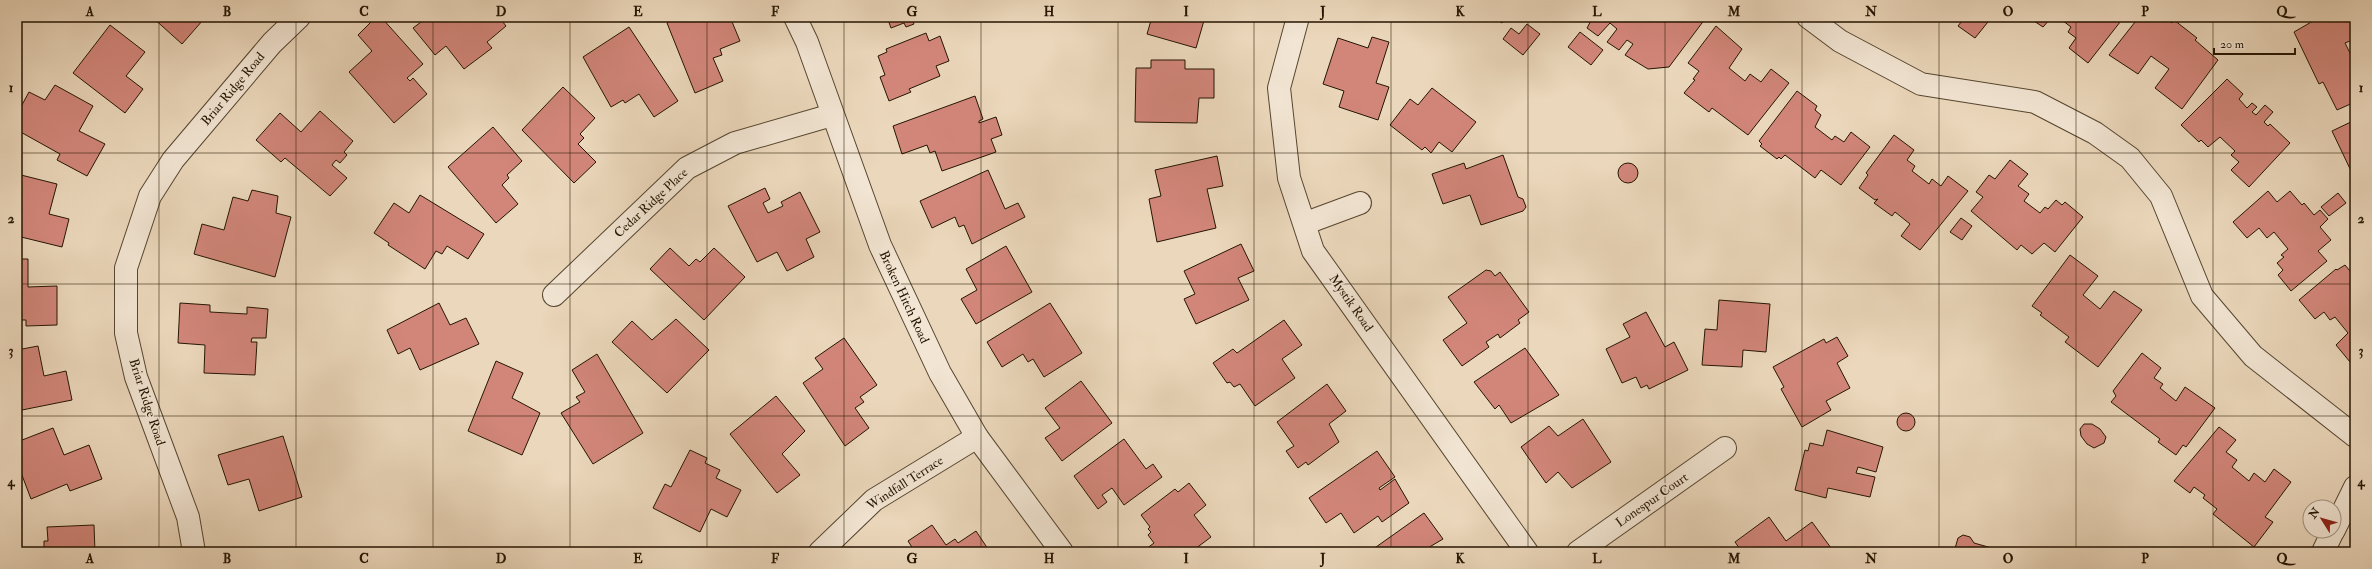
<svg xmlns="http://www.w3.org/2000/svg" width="2372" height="569" viewBox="0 0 2372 569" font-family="'IM FELL Double Pica',serif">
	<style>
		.building { fill: #d2867a; stroke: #241502 }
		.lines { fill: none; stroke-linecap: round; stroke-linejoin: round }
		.minor-casing { stroke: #564630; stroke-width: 24 }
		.minor { stroke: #f2e5d3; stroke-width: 22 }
		.grid { fill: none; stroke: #241502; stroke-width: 1; stroke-opacity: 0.55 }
		.labels { text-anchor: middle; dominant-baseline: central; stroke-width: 3; stroke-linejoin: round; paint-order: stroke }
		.street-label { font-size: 13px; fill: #241502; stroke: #f2e5d3 }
		.neatline { fill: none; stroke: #241502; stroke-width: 1.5 }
		.grid-label { font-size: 13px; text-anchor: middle; font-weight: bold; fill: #241502 }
	</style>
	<rect width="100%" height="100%" fill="#ebd7bb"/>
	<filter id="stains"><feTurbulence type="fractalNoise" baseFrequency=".005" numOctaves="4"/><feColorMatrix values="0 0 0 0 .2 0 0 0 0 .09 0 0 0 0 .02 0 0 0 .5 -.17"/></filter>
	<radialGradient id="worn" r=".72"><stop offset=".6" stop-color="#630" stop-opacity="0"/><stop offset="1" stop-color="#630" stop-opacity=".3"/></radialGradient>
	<g class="building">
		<polygon points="152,17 200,17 203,20 182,44"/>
		<polygon points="376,17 381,17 423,64 407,78 410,81 413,78 427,94 394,123 349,72 372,51 358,35"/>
		<polygon points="417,17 499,17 506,26 487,42 492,48 464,69 446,46 435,55 413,28 421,22"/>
		<polygon points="677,17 730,17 740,41 720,49 722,55 713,58 723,81 695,93 667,23"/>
		<polygon points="887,17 916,17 912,19 914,24 906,27 904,23 891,28"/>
		<polygon points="1152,17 1205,17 1196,48 1147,34"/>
		<polygon points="1494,17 1507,17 1502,23"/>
		<polygon points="1593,17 1677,17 1680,19 1681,17 1703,17 1705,19 1669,67 1648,69 1625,55 1633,44 1627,40 1619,50 1607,42 1617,29 1610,23 1598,36 1587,28"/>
		<polygon points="1965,17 1992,17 1975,38 1958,26"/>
		<polygon points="2028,17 2052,17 2043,27"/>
		<polygon points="2058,17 2124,17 2088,63 2069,48 2076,38 2068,32 2071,27"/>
		<polygon points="2139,17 2164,17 2172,23 2174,20 2197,38 2195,40 2218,60 2182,109 2155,88 2169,69 2151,56 2138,74 2109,55"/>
		<polygon points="2320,17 2355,17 2355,39 2345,43 2355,63 2355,102 2337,110 2323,82 2319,84 2294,32"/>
		<polygon points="1527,24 1540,34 1523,55 1503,39 1511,28 1519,34"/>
		<polygon points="110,25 145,52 126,76 143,89 125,113 73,73"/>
		<polygon points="1716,26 1742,49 1729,68 1745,81 1750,74 1761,82 1771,69 1789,83 1748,135 1712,108 1709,112 1684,93 1695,80 1693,79 1699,71 1688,63"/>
		<polygon points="629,27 678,101 654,117 639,94 625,103 623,100 611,107 583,57"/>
		<polygon points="1580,32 1603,50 1591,65 1568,47"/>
		<polygon points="926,33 929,41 940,36 949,61 936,66 940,76 909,89 911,92 889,101 880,77 885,75 878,56 887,52 886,49"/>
		<polygon points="1372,37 1389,42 1376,83 1389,87 1378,120 1339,107 1344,91 1323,84 1338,38 1368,48"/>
		<polygon points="1151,60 1185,60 1185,69 1214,69 1214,98 1199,98 1197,123 1135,122 1136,68 1151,68"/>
		<polygon points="2227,79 2243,94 2239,99 2247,108 2252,103 2257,107 2252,112 2256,115 2265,105 2273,112 2264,122 2268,126 2270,124 2290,143 2249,187 2231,170 2239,162 2231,155 2235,151 2220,137 2208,147 2201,140 2199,142 2181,125"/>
		<polygon points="55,85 93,106 79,131 105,144 87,176 57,160 60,154 17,130 17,114 29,92 45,100"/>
		<polygon points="563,87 595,118 580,134 584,138 578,144 596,162 574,183 522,130"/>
		<polygon points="1432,88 1476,122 1452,152 1439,142 1431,153 1425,147 1422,150 1390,125 1410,99 1418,105"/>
		<polygon points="1797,91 1817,106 1815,110 1821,115 1815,127 1832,140 1835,136 1844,142 1851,132 1870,147 1841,185 1821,170 1815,178 1785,155 1781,159 1779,157 1777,159 1760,146 1762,144 1759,141"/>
		<polygon points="975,96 983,119 979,121 979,123 996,117 1002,135 991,139 996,152 942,171 935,151 930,153 927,145 902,154 893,126"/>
		<polygon points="320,111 353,141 344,152 347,155 340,163 336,160 332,165 347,178 330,196 285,158 281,162 256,140 280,113 301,132"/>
		<polygon points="2355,120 2355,172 2352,173 2332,131"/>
		<polygon points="493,127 522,161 507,175 509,178 502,185 518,204 496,223 448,167"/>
		<polygon points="1894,135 1914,150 1907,160 1915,166 1912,171 1929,184 1932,179 1941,186 1948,176 1968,191 1920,250 1901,236 1910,224 1895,212 1892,216 1874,203 1878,199 1875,200 1859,188 1868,175 1866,173"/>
		<polygon points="1503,155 1518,197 1523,199 1526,207 1523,211 1481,225 1470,195 1443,204 1432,174 1464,163 1466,169"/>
		<polygon points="1217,156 1223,186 1207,189 1216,228 1157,242 1149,199 1161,196 1155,170"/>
		<polygon points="2010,160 2028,174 2018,186 2029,194 2024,201 2040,213 2045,207 2048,209 2056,200 2062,205 2065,202 2083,217 2055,252 2044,243 2032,254 2021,245 2017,250 1971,211 1983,197 1976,192 1989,175 1995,179"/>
		<circle cx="1628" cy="173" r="10"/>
		<polygon points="988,170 1005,209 1018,203 1025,217 972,244 964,225 959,227 955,217 932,228 920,201"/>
		<polygon points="17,174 57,184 49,214 69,219 62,247 17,236"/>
		<polygon points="765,188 770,199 763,203 768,213 783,206 781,202 800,192 820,232 806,239 814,257 787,271 777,252 757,262 728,206"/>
		<polygon points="252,190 278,196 276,213 291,217 275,277 194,254 202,224 224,230 233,197 248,201"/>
		<polygon points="2268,191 2277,202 2290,191 2302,205 2304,203 2314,215 2320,210 2328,219 2320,227 2331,240 2318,251 2327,261 2291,291 2278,275 2283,270 2277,263 2284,257 2281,255 2288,249 2274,232 2267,238 2259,228 2247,238 2233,222"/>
		<polygon points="2338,193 2346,203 2329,216 2321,207"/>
		<polygon points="420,195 484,234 468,259 447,246 442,254 436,251 425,269 388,245 389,243 374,233 394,203 409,213"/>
		<polygon points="1961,218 1972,226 1962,240 1950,232"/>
		<polygon points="1241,244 1254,271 1238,278 1249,300 1196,324 1184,299 1195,294 1184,271"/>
		<polygon points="1006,246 1032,292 976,324 961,299 977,290 966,269"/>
		<polygon points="670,248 689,266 696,259 700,262 714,248 745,277 704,320 650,269"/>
		<polygon points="2070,255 2098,276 2083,295 2100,309 2114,291 2142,310 2098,367 2065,342 2069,337 2040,315 2042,313 2032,306"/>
		<polygon points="17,259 28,259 28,287 57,286 57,325 26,326 26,320 17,320"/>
		<polygon points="2345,265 2355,277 2355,368 2336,345 2348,333 2335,317 2330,320 2324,312 2315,319 2299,300 2336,269 2337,270"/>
		<polygon points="1486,270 1491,271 1495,276 1500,272 1529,312 1518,320 1520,323 1500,338 1498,334 1486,342 1489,347 1462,366 1443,340 1467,323 1448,297"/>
		<polygon points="1719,300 1770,304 1766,352 1743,350 1742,367 1702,365 1705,329 1717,330"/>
		<polygon points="180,303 210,305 210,312 247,314 247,307 268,309 266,338 252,338 251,342 257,342 255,375 204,373 205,345 178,343"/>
		<polygon points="439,303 450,325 466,318 479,344 420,370 410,348 398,354 387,330"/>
		<polygon points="1050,303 1082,353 1044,377 1033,359 1028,362 1023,354 1002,367 987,342"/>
		<polygon points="1646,312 1665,347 1674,342 1688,370 1649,389 1647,385 1641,388 1636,377 1622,383 1606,349 1630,337 1623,324"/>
		<polygon points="676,319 709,350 667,393 612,342 632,321 652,340"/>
		<polygon points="1284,320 1302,345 1282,359 1295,378 1255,406 1240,384 1234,387 1230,382 1227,383 1213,363 1233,349 1237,353"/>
		<polygon points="1837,337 1848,356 1837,363 1850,388 1826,401 1831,410 1802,427 1781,389 1784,387 1773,367 1824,339 1826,343"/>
		<polygon points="844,338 877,385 860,397 864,402 855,408 869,428 845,446 803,383 823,369 815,358"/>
		<polygon points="38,346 44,376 66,371 72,400 17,411 17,350"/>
		<polygon points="1525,348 1559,395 1511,423 1499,405 1495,409 1474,382"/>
		<polygon points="2142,353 2161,368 2154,378 2163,384 2160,388 2176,401 2185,387 2215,408 2186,447 2183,445 2176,455 2158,442 2160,439 2111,402 2116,396 2113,391"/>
		<polygon points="597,354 643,433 593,464 561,413 580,402 576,397 585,392 572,370"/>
		<polygon points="496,361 523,373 512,398 540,413 522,455 468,431"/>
		<polygon points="1081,381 1112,423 1062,461 1045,438 1060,428 1045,408"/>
		<polygon points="1327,384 1346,411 1329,424 1339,442 1308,465 1306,462 1298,468 1286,451 1294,446 1277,422"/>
		<polygon points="776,396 805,431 782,454 800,475 777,493 730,434"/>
		<circle cx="1906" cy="422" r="9"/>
		<polygon points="1583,419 1611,462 1572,488 1558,472 1546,483 1521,447 1549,426 1558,436"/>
		<polygon points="2084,424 2092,424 2100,429 2106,437 2104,443 2094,448 2087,444 2081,436 2080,429"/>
		<polygon points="2219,427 2236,440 2226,452 2237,460 2232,467 2249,481 2254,473 2265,482 2274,469 2291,482 2265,517 2273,522 2254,547 2213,514 2217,509 2203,498 2205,495 2194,487 2190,493 2174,481"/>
		<polygon points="53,428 64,455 89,445 102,479 70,491 67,484 31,499 17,462 17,442"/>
		<polygon points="1827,430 1883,447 1876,472 1858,467 1856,473 1875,477 1870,497 1828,488 1826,498 1795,490 1805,450 1808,451 1810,443 1823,446"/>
		<polygon points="283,436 302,497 259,511 249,479 228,485 218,455"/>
		<polygon points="1124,439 1146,469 1153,464 1162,477 1124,505 1112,488 1102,495 1107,502 1098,509 1074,476"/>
		<polygon points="690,450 707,458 705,463 720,470 716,478 741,490 727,517 711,509 700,532 653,508 665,484 671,487"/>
		<polygon points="1377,451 1395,477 1379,488 1380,490 1395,479 1409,503 1382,522 1378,516 1354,533 1341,513 1326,523 1309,498"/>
		<polygon points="1189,483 1206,505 1194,515 1211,537 1191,552 1142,552 1154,543 1148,535 1151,532 1148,529 1150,527 1141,515 1175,489 1178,492"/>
		<polygon points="1424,513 1443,539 1421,552 1369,552"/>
		<polygon points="1769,517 1786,541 1812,522 1834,552 1742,552 1735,542"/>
		<polygon points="94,525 95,552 44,551 44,541 48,541 47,527"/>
		<polygon points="932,525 946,545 955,539 958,543 976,531 990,552 915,552 908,541"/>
		<polygon points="1963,535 1970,537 1974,543 2006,552 1954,552 1958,538"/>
	</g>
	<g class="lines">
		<g class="minor-casing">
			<g id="minor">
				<polyline points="795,17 807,42 880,245 940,373 977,437 1062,552"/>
				<polyline points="1298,17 1279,88 1289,178 1313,251 1527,552"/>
				<polyline points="1808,17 1840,41 1921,84 2035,102 2095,133 2130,158 2161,196 2202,296 2253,356 2355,436"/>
				<polyline points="1306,223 1360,203"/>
				<polyline points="554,295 687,168 735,143 832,115"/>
				<polyline points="2334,530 2355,487"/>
				<polyline points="194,552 188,517 136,377 126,333 126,268 150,196 173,160 272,43 299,17"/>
				<polyline points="820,552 874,500 977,437"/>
				<polyline points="1578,552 1725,448"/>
				<polyline points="2323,552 2333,531"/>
			</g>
		</g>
		<use href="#minor" class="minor"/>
	</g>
	<path class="grid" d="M159 17V552M296 17V552M433 17V552M570 17V552M707 17V552M844 17V552M981 17V552M1118 17V552M1254 17V552M1391 17V552M1528 17V552M1665 17V552M1802 17V552M1939 17V552M2076 17V552M2213 17V552M17 153H2355M17 284H2355M17 416H2355"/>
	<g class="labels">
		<g class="street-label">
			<text transform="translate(233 89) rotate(-50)">Briar Ridge Road</text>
			<text transform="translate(651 203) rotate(-43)">Cedar Ridge Place</text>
			<text transform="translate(904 297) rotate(65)">Broken Hitch Road</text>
			<text transform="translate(1351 303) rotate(55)">Mystik Road</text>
			<text transform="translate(147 402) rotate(72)">Briar Ridge Road</text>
			<text transform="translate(905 483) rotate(-33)">Windfall Terrace</text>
			<text transform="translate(1652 500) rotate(-35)">Lonespur Court</text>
		</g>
	</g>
	<rect width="2372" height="569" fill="none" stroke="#ebd7bb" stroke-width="44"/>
	<g transform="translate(2322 519) rotate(307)"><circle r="19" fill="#f2e5d3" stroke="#a0927f"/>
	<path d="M0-3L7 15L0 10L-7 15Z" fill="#8f2418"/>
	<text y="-6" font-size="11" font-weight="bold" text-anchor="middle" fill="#241502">N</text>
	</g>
	<path d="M2214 48v6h81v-6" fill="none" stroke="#241502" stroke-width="2"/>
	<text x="2220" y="48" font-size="12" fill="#241502" stroke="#f2e5d3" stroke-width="3" paint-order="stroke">20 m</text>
	<rect x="22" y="22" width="2328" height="525" class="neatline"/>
	<g class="grid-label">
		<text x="90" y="16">A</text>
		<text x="227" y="16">B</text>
		<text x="364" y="16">C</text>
		<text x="501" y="16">D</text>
		<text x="638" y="16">E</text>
		<text x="775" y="16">F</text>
		<text x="912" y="16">G</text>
		<text x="1049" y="16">H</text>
		<text x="1186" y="16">I</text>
		<text x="1323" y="16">J</text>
		<text x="1460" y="16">K</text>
		<text x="1597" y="16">L</text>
		<text x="1734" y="16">M</text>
		<text x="1871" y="16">N</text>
		<text x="2008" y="16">O</text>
		<text x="2145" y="16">P</text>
		<text x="2282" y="16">Q</text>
		<text x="11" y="92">1</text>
		<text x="2361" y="92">1</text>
		<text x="11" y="223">2</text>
		<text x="2361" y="223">2</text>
		<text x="11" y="355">3</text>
		<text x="2361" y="355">3</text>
		<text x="11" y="486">4</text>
		<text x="2361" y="486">4</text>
		<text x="90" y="563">A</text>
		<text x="227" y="563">B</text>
		<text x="364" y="563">C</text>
		<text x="501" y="563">D</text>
		<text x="638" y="563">E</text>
		<text x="775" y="563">F</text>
		<text x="912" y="563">G</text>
		<text x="1049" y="563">H</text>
		<text x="1186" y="563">I</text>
		<text x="1323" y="563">J</text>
		<text x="1460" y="563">K</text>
		<text x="1597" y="563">L</text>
		<text x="1734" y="563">M</text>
		<text x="1871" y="563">N</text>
		<text x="2008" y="563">O</text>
		<text x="2145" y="563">P</text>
		<text x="2282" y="563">Q</text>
	</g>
	<rect width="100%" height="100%" filter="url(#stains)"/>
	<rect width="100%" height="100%" fill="url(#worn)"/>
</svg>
